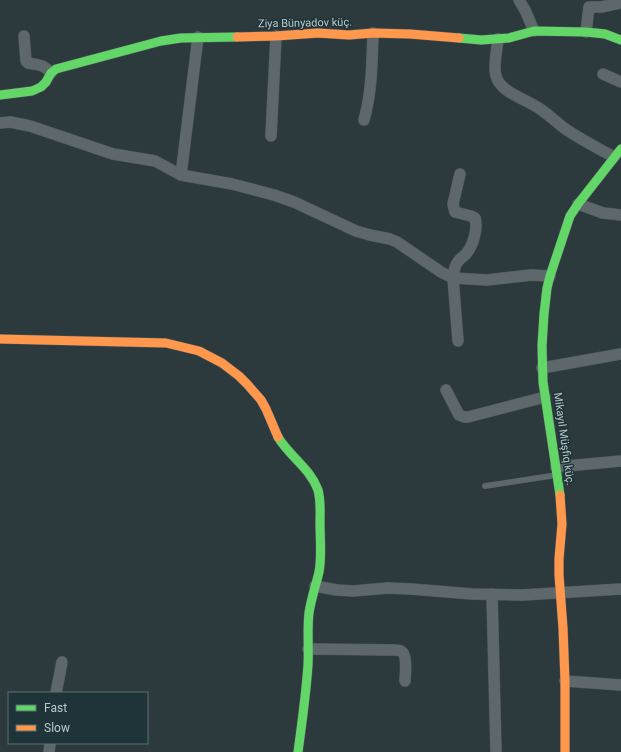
<svg xmlns="http://www.w3.org/2000/svg" width="621" height="752" viewBox="0 0 621 752" font-family="Roboto,sans-serif">
	<style>
		.lines { fill: none; stroke-linecap: round; stroke-linejoin: round }
		.lane-casing { stroke: #4c5659; stroke-width: 6 }
		.street-casing { stroke: #4c5659; stroke-width: 12 }
		.fast-casing { stroke: #4c5659; stroke-width: 10 }
		.slow-casing { stroke: #4c5659; stroke-width: 10 }
		.lane { stroke: #5e686a; stroke-width: 5.5 }
		.street { stroke: #5e686a; stroke-width: 11 }
		.fast { stroke: #63d668; stroke-width: 9 }
		.slow { stroke: #ff974d; stroke-width: 9 }
		.labels { text-anchor: middle; dominant-baseline: central; stroke-width: 3; stroke-linejoin: round; paint-order: stroke }
		.street-label { font-size: 11px; fill: #b8c9cc; stroke: #1f3438 }
	</style>
	<rect width="100%" height="100%" fill="#2c3a3d"/>
	<g class="lines">
		<g class="lane-casing">
			<polyline id="lane" points="485,486 557,475"/>
		</g>
		<g class="street-casing">
			<g id="street">
				<polyline points="519,0 525,10 534,31"/>
				<polyline points="586,32 589,7 601,7 621,3"/>
				<path d="M24 36 26 61 28 63C39 65 43 64 51 73"/>
				<path d="M498 39C497 50 493 66 496 76 500 92 525 99 537 107 547 113 555 121 564 128 580 139 597 148 614 157"/>
				<polyline points="603,74 621,82"/>
				<path d="M364 120C372 91 372 62 373 33"/>
				<polyline points="0,123 10,122 30,126 113,154 155,161 181,175 232,184 274,195 294,202 356,231 370,235 390,239 397,242 441,272 453,278 487,280 531,275 550,276"/>
				<polyline points="271,136 276,36"/>
				<polyline points="181,175 198,37"/>
				<polyline points="578,204 603,213 621,215"/>
				<path d="M458 341 453 278C454 272 454 267 457 263 459 259 463 257 466 254 473 246 478 229 475 218L471 216 455 212 453 204 460 174"/>
				<polyline points="542,368 621,354"/>
				<polyline points="446,390 459,415 464,417 468,417 545,397"/>
				<polyline points="556,467 621,461"/>
				<polyline points="315,586 337,590 353,591 388,588 411,589 472,594 523,595 621,589"/>
				<polyline points="492,594 496,752"/>
				<path d="M308 649 394 650C397 650 399 650 401 651 408 655 405 675 405 681"/>
				<polyline points="565,681 621,685"/>
				<polyline points="56,693 62,662"/>
				<polyline points="49,752 50,743"/>
			</g>
		</g>
		<g class="fast-casing">
			<g id="fast">
				<polyline points="459,38 481,40 509,38 534,31 586,32 605,34 621,40"/>
				<polyline points="0,95 32,91 41,87 46,82 51,73 56,69 161,41 181,38 237,37"/>
				<path d="M278 437C289 456 310 468 318 490 321 501 320 512 320 523 320 539 322 556 319 572 316 585 311 599 309 613 307 630 309 647 308 665 306 694 302 723 298 752"/>
				<polyline points="560,495 543,382 542,346 544,314 547,288 550,276 570,216 578,204 621,149"/>
			</g>
		</g>
		<g class="slow-casing">
			<g id="slow">
				<polyline points="237,37 276,36 318,33 349,35 373,33 410,34 459,38"/>
				<polyline points="0,339 166,343 199,351 222,363 239,376 247,384 261,400 266,409 278,437"/>
				<polyline points="560,495 562,524 559,559 559,575 563,628 565,681 565,752"/>
			</g>
		</g>
		<use href="#lane" class="lane"/>
		<use href="#street" class="street"/>
		<use href="#fast" class="fast"/>
		<use href="#slow" class="slow"/>
	</g>
	<g class="labels">
		<g class="street-label">
			<text transform="translate(305 23) rotate(-1)">Ziya Bünyadov küç.</text>
			<text transform="translate(564 439) rotate(82)">Mikayıl Müşfiq küç.</text>
		</g>
	</g>
	<rect x="8" y="692" width="140" height="52" fill="#1f3438" stroke="#5c7073"/>
	<rect x="16" y="705" width="20" height="6" fill="#63d668" stroke="#5c7073"/>
	<text x="44" y="712" font-size="12" fill="#b8c9cc">Fast</text>
	<rect x="16" y="725" width="20" height="6" fill="#ff974d" stroke="#5c7073"/>
	<text x="44" y="732" font-size="12" fill="#b8c9cc">Slow</text>
</svg>
